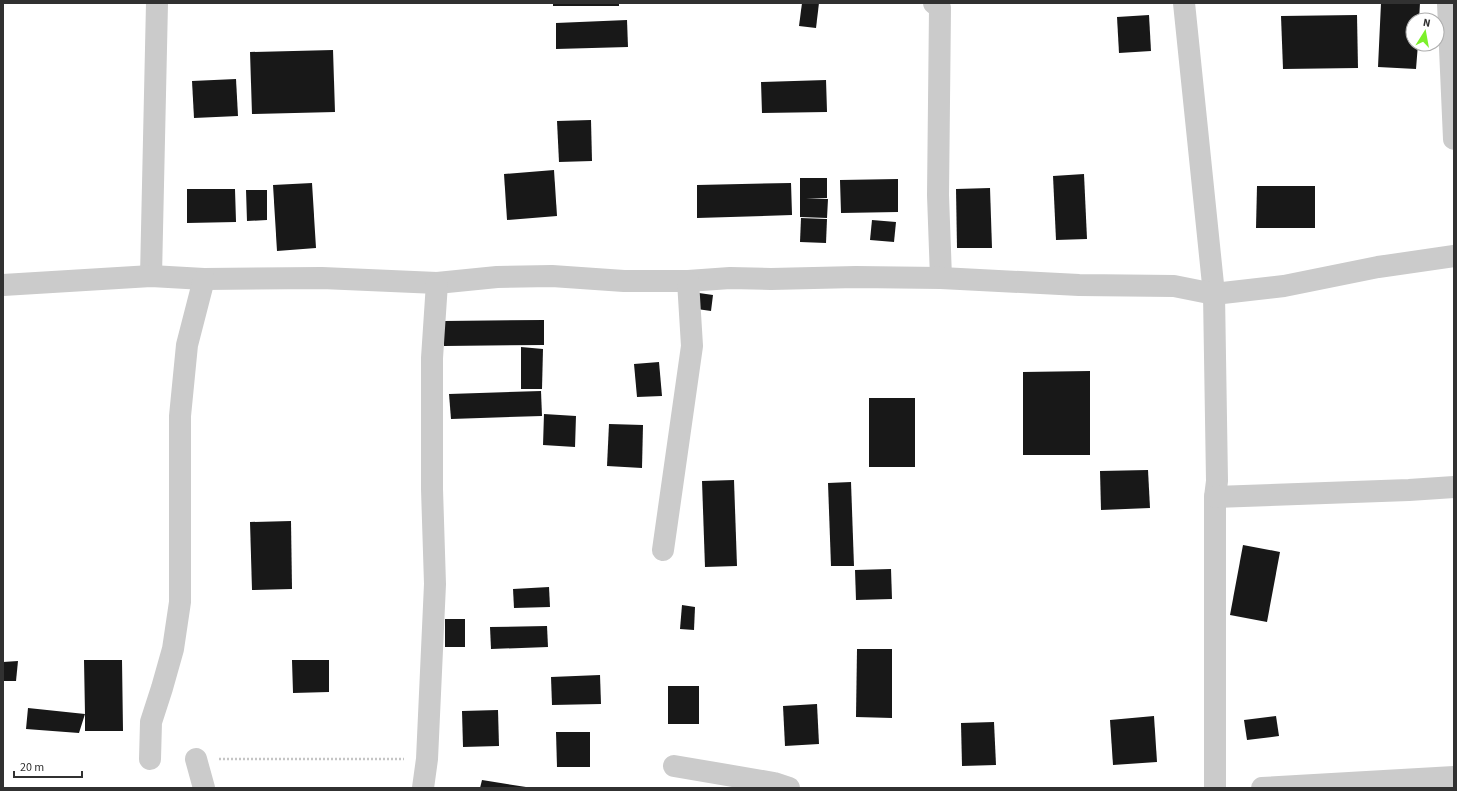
<svg xmlns="http://www.w3.org/2000/svg" width="1457" height="791" viewBox="0 0 1457 791" font-family="'Source Sans 3',sans-serif">
	<style>
		.building { fill: #181818 }
		.lines { fill: none; stroke-linecap: round; stroke-linejoin: round }
		.path { stroke: #c5c5c5; stroke-width: 2.5; stroke-dasharray: 2 2; stroke-linecap: butt }
		.minor { stroke: #cbcbcb; stroke-width: 22 }
	</style>
	<rect width="100%" height="100%" fill="#fff"/>
	<g class="building">
		<rect x="553" y="3" width="66" height="3"/>
		<polygon points="802,3 819,3 816,28 799,26"/>
		<polygon points="1381,3 1420,3 1419,20 1413,20 1413,44 1418,44 1416,69 1378,67"/>
		<polygon points="1149,15 1151,51 1119,53 1117,17"/>
		<polygon points="1357,15 1358,68 1283,69 1281,16"/>
		<polygon points="627,20 628,47 556,49 556,23"/>
		<polygon points="333,50 335,112 252,114 250,52"/>
		<polygon points="236,79 238,116 194,118 192,81"/>
		<polygon points="826,80 827,112 762,113 761,82"/>
		<polygon points="591,120 592,161 559,162 557,121"/>
		<polygon points="554,170 557,216 507,220 504,174"/>
		<polygon points="1084,174 1087,239 1056,240 1053,176"/>
		<polygon points="800,178 827,178 827,198 806,198 828,199 827,218 800,217"/>
		<polygon points="898,179 898,212 841,213 840,180"/>
		<polygon points="312,183 316,248 277,251 273,185"/>
		<polygon points="791,183 792,215 697,218 697,185"/>
		<polygon points="1257,186 1315,186 1315,228 1256,228"/>
		<polygon points="990,188 992,248 957,248 956,189"/>
		<polygon points="187,189 235,189 236,222 187,223"/>
		<polygon points="246,190 267,190 267,220 247,221"/>
		<polygon points="801,218 827,219 826,243 800,242"/>
		<polygon points="872,220 896,222 894,242 870,240"/>
		<polygon points="699,293 713,295 711,311 697,309"/>
		<polygon points="544,320 544,345 444,346 444,321"/>
		<polygon points="521,347 543,349 542,389 521,389"/>
		<polygon points="659,362 662,396 637,397 634,364"/>
		<polygon points="1090,371 1090,455 1023,455 1023,372"/>
		<polygon points="541,391 542,416 451,419 449,394"/>
		<rect x="869" y="398" width="46" height="69"/>
		<polygon points="544,414 576,416 575,447 543,445"/>
		<polygon points="609,424 643,425 642,468 607,466"/>
		<polygon points="1148,470 1150,508 1101,510 1100,471"/>
		<polygon points="734,480 737,566 705,567 702,481"/>
		<polygon points="851,482 854,566 831,566 828,483"/>
		<polygon points="291,521 292,589 252,590 250,522"/>
		<polygon points="1243,545 1280,552 1267,622 1230,615"/>
		<polygon points="891,569 892,599 856,600 855,570"/>
		<polygon points="549,587 550,607 514,608 513,589"/>
		<polygon points="682,605 695,607 694,630 680,629"/>
		<rect x="445" y="619" width="20" height="28"/>
		<polygon points="547,626 548,647 491,649 490,627"/>
		<polygon points="857,649 892,649 892,718 856,717"/>
		<polygon points="84,660 122,660 123,731 85,731 85,714 79,733 26,729 28,708 85,714"/>
		<polygon points="292,660 329,660 329,692 293,693"/>
		<polygon points="18,661 16,681 3,681 3,662"/>
		<polygon points="600,675 601,704 552,705 551,677"/>
		<rect x="668" y="686" width="31" height="38"/>
		<polygon points="817,704 819,744 785,746 783,706"/>
		<polygon points="498,710 499,746 463,747 462,711"/>
		<polygon points="1154,716 1157,762 1113,765 1110,720"/>
		<polygon points="1276,716 1279,736 1247,740 1244,720"/>
		<polygon points="994,722 996,765 962,766 961,723"/>
		<polygon points="556,732 590,732 590,767 557,767"/>
		<polygon points="482,780 526,787 526,788 480,788"/>
	</g>
	<g class="lines">
		<polyline class="path" points="219,759 404,759"/>
		<g class="minor">
			<polyline points="934,3 940,8 938,195 941,278"/>
			<polyline points="1184,3 1214,294 1217,481 1215,497 1215,788"/>
			<polyline points="1448,3 1454,139"/>
			<polyline points="151,276 157,3"/>
			<polyline points="3,285 151,276 204,279 322,278 437,283 497,277 552,276 624,281 688,281 730,278 771,279 856,277 941,278 1079,285 1174,286 1214,294 1284,286 1378,267 1454,256"/>
			<polyline points="1215,497 1409,490 1454,487"/>
			<polyline points="663,550 692,346 688,281"/>
			<polyline points="150,759 151,722 162,688 173,649 180,602 180,416 187,345 204,279"/>
			<polyline points="196,759 204,788"/>
			<polyline points="674,766 774,783 789,788"/>
			<polyline points="423,788 427,759 435,584 432,489 432,358 437,283"/>
			<polyline points="1262,788 1454,777"/>
		</g>
	</g>
	<rect width="1457" height="791" fill="none" stroke="#313131" stroke-width="8"/>
	<g transform="translate(1425 32) rotate(11)"><circle r="19" fill="#ffffff" stroke="#adadad"/>
	<path d="M0-3L7 15L0 10L-7 15Z" fill="#7cf02a"/>
	<text y="-6" font-size="11" font-weight="bold" text-anchor="middle" fill="#313131">N</text>
	</g>
	<path d="M14 771v6h68v-6" fill="none" stroke="#313131" stroke-width="2"/>
	<text x="20" y="771" font-size="12" fill="#313131" stroke="#ffffff" stroke-width="3" paint-order="stroke">20 m</text>
</svg>
